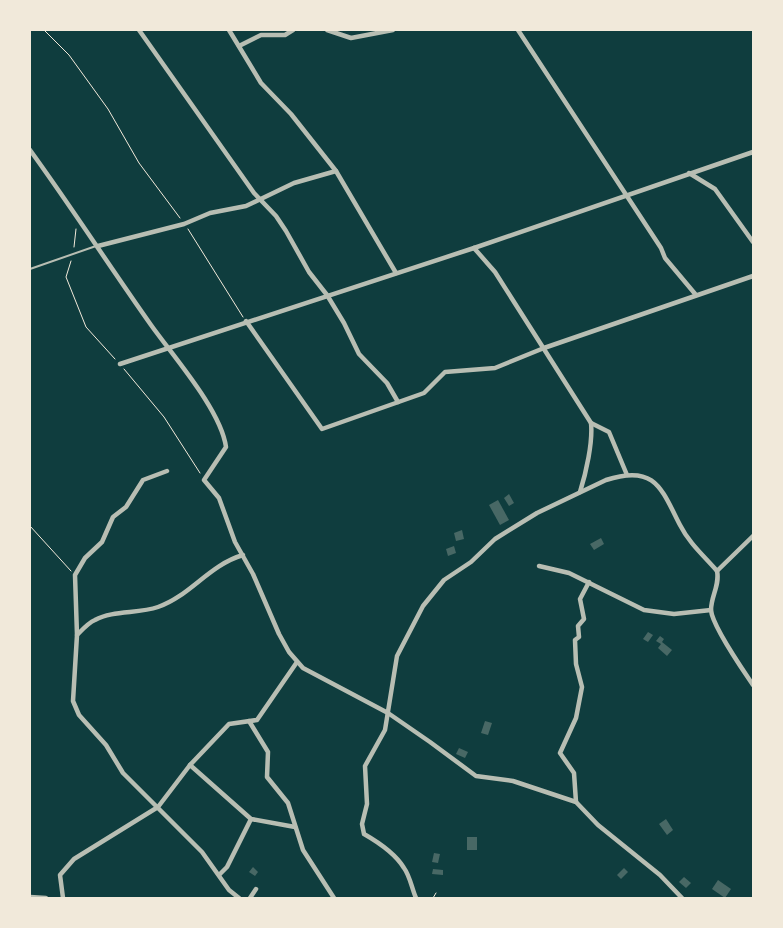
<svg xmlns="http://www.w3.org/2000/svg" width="783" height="928" viewBox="0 0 783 928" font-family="Spectral,serif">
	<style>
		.building { fill: #486865 }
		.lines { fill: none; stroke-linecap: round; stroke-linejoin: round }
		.path { stroke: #f1e9da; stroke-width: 1 }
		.service { stroke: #b8beb3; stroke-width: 2 }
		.minor { stroke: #b8beb3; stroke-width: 4.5 }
	</style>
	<rect width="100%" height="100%" fill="#0f3d3e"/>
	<g class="building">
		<polygon points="509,494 514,503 509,506 504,498"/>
		<polygon points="498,500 509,520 500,525 489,505"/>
		<polygon points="462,530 464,539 456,541 454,533"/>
		<polygon points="601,538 604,544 594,550 590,544"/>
		<polygon points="454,546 456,553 448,556 446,549"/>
		<polygon points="648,632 653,635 648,642 643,639"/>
		<polygon points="660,636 664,639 662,642 672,650 667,656 658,648 661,644 656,641"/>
		<polygon points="485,721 492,723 488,735 481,733"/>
		<polygon points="459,748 468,752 465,758 456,754"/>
		<polygon points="666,819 673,830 667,835 659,824"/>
		<rect x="467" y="837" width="10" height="13"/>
		<polygon points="434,853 440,854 438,863 432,862"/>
		<polygon points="253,867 258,872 255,876 249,872"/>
		<polygon points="624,868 628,872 621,879 617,875"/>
		<polygon points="433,869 443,870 443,875 432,874"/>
		<polygon points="684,877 691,883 686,888 679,882"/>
		<polygon points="718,880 731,889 725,898 712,889"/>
	</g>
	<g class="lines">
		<g class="path">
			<polyline points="44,30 69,55 108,109 139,163 180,218"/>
			<polyline points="188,229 243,317"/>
			<polyline points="74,247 76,229"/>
			<polyline points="71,261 66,277 86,327 115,359"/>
			<polyline points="124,369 164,417 200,473"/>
			<polyline points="30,526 71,571"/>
			<polyline points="433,898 436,893"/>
		</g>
		<polyline class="service" points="30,269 96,246"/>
		<g class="minor">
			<polyline points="139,30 254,193 276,216 286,231 309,272 327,295 344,323 359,354 387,383 398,402"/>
			<polyline points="229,30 261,83 291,114 336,171 396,273"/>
			<polyline points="327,30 351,38 393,30"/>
			<polyline points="518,30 661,248 665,258 696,295"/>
			<polyline points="239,46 261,35 285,35 293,30"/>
			<path d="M30 150C72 208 110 267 151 325 173 356 221 410 226 447L204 480 219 498 235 542 253 574 279 634 289 652 303 668 388 713 430 742 476 776 513 781 576 802 598 825 660 875 682 898"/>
			<polyline points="689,173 715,189 753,242"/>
			<polyline points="98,246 184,224 210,213 246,206 294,183 336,171"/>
			<path d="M474 248 495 272 591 423C593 442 586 473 580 492"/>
			<polyline points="246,321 322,429 424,393 445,372 495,368 544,348 753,276"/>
			<polyline points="120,364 474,248 753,152"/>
			<polyline points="591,423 609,432 627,475"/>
			<polyline points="167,471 143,480 126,507 113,517 102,542 85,558 75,575 77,635 73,701 79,715 106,745 123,773 202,852 229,890 239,898"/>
			<polyline points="539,566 569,573 644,610 674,614 711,610"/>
			<polyline points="717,571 753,536"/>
			<path d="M77 635C82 630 88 623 95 620 113 610 138 614 158 607 190 596 209 565 243 555"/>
			<polyline points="249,721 268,752 267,777 288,803 303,850 334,898"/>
			<polyline points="190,765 251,819 295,827"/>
			<polyline points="576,802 574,773 560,753 576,718 582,687 576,664 575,640 579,637 578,626 584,619 580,599 589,582"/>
			<polyline points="219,875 227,867 251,819"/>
			<polyline points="30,897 46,898"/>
			<polyline points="63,898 60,875 74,859 158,807 190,765 229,724 257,720 297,662"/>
			<polyline points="250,898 256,889"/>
			<path d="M416 898C412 889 410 876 404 868 395 853 378 842 364 834L362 824 367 804 365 766 385 730 397 656 423 606 444 580 471 562 495 539 537 513 606 480C655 464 661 488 680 525 689 543 704 556 717 571 720 585 711 596 711 610 712 626 743 670 753 685"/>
		</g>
	</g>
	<rect width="783" height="928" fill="none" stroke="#f1e9da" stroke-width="62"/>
</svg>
